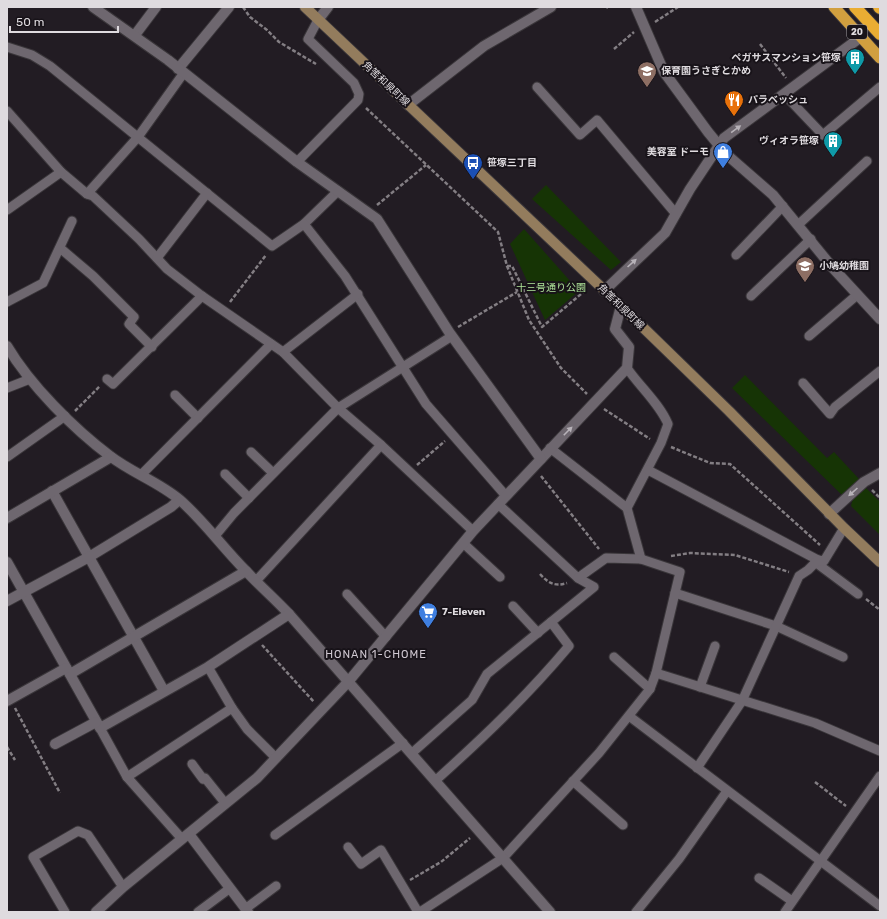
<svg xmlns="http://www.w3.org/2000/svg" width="887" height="919" viewBox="0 0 887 919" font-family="Rubik,'Noto Sans JP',sans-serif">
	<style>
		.green { fill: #163405 }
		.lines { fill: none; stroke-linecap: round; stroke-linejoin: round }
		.service-casing { stroke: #3a363a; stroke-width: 11 }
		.minor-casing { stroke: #3a363a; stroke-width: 12 }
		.tertiary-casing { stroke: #3a363a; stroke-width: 12 }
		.secondary-casing { stroke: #3a363a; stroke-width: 12 }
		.trunk-casing { stroke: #3a363a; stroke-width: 13 }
		.motorway-casing { stroke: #3a363a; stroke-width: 14 }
		.path { stroke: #837e83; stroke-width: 2.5; stroke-dasharray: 4 2; stroke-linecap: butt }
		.service { stroke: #6e676f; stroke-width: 9 }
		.minor { stroke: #6e676f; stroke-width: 10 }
		.tertiary { stroke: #6e676f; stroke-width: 10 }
		.secondary { stroke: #937c5d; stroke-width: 10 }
		.trunk { stroke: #d19f3f; stroke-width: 11 }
		.motorway { stroke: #eaad33; stroke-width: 12 }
		.oneway { fill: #b7b2b8 }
		.labels { text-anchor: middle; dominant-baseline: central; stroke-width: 4; stroke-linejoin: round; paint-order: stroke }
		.shield { fill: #181319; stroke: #a39fa4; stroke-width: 1 }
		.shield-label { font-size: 9px; font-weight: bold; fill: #dfdbdf }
		.poi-label { font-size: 10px; font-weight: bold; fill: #dfdbdf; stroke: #181319; text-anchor: start }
		.street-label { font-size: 10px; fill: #dfdbdf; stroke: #181319 }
		.park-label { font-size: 10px; fill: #aee299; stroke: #181319 }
		.neighbourhood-label { font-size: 11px; letter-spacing: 1px; fill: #d0c8d1; stroke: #181319 }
	</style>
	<rect width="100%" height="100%" fill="#221c23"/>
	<g class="green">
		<polygon points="546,185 621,262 611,270 532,199"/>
		<polygon points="524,229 579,291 545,320 510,244"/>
		<polygon points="745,375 827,458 834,452 859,479 842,495 732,388"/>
		<polygon points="866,488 880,502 880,535 851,506 853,498"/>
	</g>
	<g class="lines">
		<g class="service-casing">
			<g id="service">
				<polyline points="7,47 32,55 50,66 272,246 304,224 338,191"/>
				<polyline points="537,87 580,135 597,120 676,214"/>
				<polyline points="784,94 823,135 880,87"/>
				<polyline points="7,111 61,172 87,194 93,196 139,239 167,269 202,296 283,352 338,408 381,445 473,531"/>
				<polyline points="297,162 358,100 359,94 354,83 308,39 318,20"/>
				<polyline points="87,194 138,137 183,74"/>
				<polyline points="7,210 61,172"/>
				<polyline points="304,224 345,276 426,404 506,496"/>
				<polyline points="799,224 867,161"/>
				<polyline points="60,248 93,276 134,317 129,324 152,347"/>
				<polyline points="736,255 783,206"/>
				<polyline points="157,258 207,193"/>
				<polyline points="751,296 811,239"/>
				<polyline points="7,302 43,283 72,221"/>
				<polyline points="809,336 857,295"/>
				<polyline points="283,352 358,294"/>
				<path d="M627 368C640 387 659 403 668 424L661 443 627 508 641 559"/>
				<polyline points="107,379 113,384 202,296"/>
				<polyline points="803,383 830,414 835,407 880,371"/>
				<polyline points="7,388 30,379"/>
				<polyline points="175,395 198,418"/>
				<polyline points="550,448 627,508"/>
				<polyline points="251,452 273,473"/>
				<polyline points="7,457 65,416"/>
				<polyline points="648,470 818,560"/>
				<polyline points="225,474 249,498"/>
				<polyline points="141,475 271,344"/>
				<polyline points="215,536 234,513 338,408 452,336"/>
				<polyline points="463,543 500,577"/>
				<polyline points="815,562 858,594"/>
				<polyline points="256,581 381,445"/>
				<polyline points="675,593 776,626 843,657"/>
				<polyline points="347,594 386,637"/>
				<polyline points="513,606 538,633"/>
				<polyline points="614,657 650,689"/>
				<polyline points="208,667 232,708 247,729 276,758"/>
				<polyline points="656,673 815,723 880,751"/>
				<polyline points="700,687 715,646"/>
				<polyline points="629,716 880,906"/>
				<polyline points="100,728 127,777 182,839"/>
				<polyline points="412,753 472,700 487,674 594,587 578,578 498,504"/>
				<polyline points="192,764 203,779 205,778 225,803"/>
				<polyline points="697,768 742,701 799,576 808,570 818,560 824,561 844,528"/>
				<polyline points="127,777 232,708"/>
				<path d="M435 781C484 737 527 696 569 646L551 622"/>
				<polyline points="573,781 623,825"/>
				<polyline points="275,835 403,743"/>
				<polyline points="348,847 361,864 381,850 418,912"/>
				<polyline points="759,878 792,901"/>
				<polyline points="245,909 276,886"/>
				<polyline points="65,912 33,857 78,831 88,835 123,887"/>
				<polyline points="198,912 229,889"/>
				<polyline points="420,912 503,858 599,753 650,689 656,673 680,572 641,559 606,558 578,578"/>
				<polyline points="636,912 679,859 727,791"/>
				<polyline points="785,912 880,776"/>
			</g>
		</g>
		<g class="minor-casing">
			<g id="minor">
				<polyline points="636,7 664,72 708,132 726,154 773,195 832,267 880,319"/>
				<polyline points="318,20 328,7"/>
				<polyline points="135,35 156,7"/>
				<polyline points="178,69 229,7"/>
				<polyline points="408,105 484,46 551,7"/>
				<polyline points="604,291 665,233 690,189 724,138 861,37"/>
				<path d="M7 346C30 385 74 429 110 456 132 473 159 482 180 500 204 521 223 548 246 571 260 586 275 599 289 614L550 912"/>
				<polyline points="52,491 164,691"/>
				<polyline points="829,514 864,482 880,473"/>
				<polyline points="7,518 111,457"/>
				<polyline points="7,562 100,728 208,667 289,614"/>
				<polyline points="7,601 89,557 171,507 179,500"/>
				<polyline points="70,674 246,571"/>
				<polyline points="7,701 66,668"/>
				<polyline points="55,744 96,722"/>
				<polyline points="189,834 248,912"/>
				<polyline points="96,912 123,887 257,778 348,682 473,531 627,368 629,347 615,329 621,306"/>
			</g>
		</g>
		<g class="tertiary-casing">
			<polyline id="tertiary" points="93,7 168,60 297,162 377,219 449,332 541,459"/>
		</g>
		<g class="secondary-casing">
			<polyline id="secondary" points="305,7 621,306 729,411 844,528 880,562"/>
		</g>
		<g class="trunk-casing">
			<polyline id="trunk" points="834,7 880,58"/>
		</g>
		<g class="motorway-casing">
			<g id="motorway">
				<polyline points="855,7 880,34"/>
				<polyline points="879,7 880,8"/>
			</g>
		</g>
		<g class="path">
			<polyline points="243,7 250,17 267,30 279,42 316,64"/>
			<polyline points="607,7 608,8"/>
			<polyline points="655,22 678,7"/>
			<polyline points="760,44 786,78"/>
			<polyline points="614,49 634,32"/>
			<polyline points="366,108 498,232 507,266 529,320 561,368 587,394"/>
			<polyline points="377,205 426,165"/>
			<polyline points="507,266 512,266 542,327 587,289"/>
			<polyline points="230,302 266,255"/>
			<polyline points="458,327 517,292"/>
			<polyline points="604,409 650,439"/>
			<polyline points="75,411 100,386"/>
			<polyline points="671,447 710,463 730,464 820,545"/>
			<polyline points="417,465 445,441"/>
			<polyline points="541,476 599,549"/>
			<polyline points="872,490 880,498"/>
			<polyline points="671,556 690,553 735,555 789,572"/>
			<path d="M540 574C548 583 555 587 567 583"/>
			<polyline points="866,599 880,610"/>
			<polyline points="262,645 314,702"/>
			<polyline points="15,708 60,793"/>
			<polyline points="7,747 15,760"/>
			<polyline points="815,782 846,806"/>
			<polyline points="410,880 441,862 470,838"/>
		</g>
		<use href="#service" class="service"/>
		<use href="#minor" class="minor"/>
		<use href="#tertiary" class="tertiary"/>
		<use href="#secondary" class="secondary"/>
		<use href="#trunk" class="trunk"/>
		<use href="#motorway" class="motorway"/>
	</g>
	<defs><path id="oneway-solid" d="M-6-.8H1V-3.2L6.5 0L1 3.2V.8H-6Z"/></defs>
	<g class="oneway">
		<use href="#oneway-solid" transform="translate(736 129) rotate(-36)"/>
		<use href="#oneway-solid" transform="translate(632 263) rotate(-42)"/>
		<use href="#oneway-solid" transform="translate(568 431) rotate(-45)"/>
		<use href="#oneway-solid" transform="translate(853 492) rotate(138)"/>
	</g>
	<defs>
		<g id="building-pin" transform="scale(1)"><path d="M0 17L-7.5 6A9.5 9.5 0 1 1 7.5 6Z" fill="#0f9aa8" stroke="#181319"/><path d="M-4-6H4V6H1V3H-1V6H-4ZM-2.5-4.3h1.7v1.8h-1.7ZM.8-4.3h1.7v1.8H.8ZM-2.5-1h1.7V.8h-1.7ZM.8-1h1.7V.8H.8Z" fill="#fff"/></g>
		<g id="school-pin" transform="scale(1)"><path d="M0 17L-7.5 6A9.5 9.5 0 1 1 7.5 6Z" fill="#8d6e63" stroke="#181319"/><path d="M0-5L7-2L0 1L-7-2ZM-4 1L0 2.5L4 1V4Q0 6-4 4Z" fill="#fff"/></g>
		<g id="restaurant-pin" transform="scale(1)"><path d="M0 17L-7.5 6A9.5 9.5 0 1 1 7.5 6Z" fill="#e8710a" stroke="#181319"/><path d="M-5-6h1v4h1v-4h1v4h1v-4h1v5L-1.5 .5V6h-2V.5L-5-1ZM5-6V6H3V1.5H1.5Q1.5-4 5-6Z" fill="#fff"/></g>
		<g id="shop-pin" transform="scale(1)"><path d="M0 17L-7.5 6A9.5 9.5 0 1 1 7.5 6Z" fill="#3f7fe0" stroke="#181319"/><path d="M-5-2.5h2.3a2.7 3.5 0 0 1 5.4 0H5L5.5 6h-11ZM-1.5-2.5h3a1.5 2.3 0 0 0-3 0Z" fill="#fff"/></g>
		<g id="bus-pin" transform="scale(1)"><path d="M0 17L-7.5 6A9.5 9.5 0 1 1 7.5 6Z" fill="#1a4fb4" stroke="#181319"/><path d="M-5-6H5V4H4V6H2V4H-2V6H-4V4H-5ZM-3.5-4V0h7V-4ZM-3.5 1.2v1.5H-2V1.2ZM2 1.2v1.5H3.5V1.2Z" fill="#fff"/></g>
		<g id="supermarket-pin" transform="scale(1)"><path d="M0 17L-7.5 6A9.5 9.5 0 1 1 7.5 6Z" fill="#3f7fe0" stroke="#181319"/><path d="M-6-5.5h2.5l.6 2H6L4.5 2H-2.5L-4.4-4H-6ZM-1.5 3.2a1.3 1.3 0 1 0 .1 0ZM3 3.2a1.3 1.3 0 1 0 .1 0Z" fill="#fff"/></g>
	</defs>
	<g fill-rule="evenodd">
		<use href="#building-pin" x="855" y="58"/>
		<use href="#school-pin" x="647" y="71"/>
		<use href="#restaurant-pin" x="734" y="100"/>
		<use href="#building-pin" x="833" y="141"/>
		<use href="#shop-pin" x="723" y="152"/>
		<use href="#bus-pin" x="473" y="163"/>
		<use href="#school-pin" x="805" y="266"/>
		<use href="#supermarket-pin" x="428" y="612"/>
	</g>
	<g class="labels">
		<rect class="shield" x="847" y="25" width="20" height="14" rx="3"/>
		<g class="shield-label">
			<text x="857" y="32">20</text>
		</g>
		<g class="poi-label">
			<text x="841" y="58" text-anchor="end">ペガサスマンション笹塚</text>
			<text x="661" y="71">保育園うさぎとかめ</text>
			<text x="748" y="100">パラベッシュ</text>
			<text x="819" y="141" text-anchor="end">ヴィオラ笹塚</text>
			<text x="709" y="152" text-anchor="end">美容室 ドーモ</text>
			<text x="487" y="163">笹塚三丁目</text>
			<text x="819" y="266">小鳩幼稚園</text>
			<text x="442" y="612">7-Eleven</text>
		</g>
		<g class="street-label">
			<text transform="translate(386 84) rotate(43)">角筈和泉町線</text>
			<text transform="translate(621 307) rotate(44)">角筈和泉町線</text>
		</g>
		<g class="park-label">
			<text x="551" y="288">十三号通り公園</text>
		</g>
		<g class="neighbourhood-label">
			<text x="376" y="654">HONAN 1-CHOME</text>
		</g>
	</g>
	<rect width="887" height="919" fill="none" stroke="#dfdbdf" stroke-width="16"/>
	<path d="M10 26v6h108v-6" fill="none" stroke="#dfdbdf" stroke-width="2"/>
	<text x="16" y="26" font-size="12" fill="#dfdbdf" stroke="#181319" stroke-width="3" paint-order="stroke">50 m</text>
</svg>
